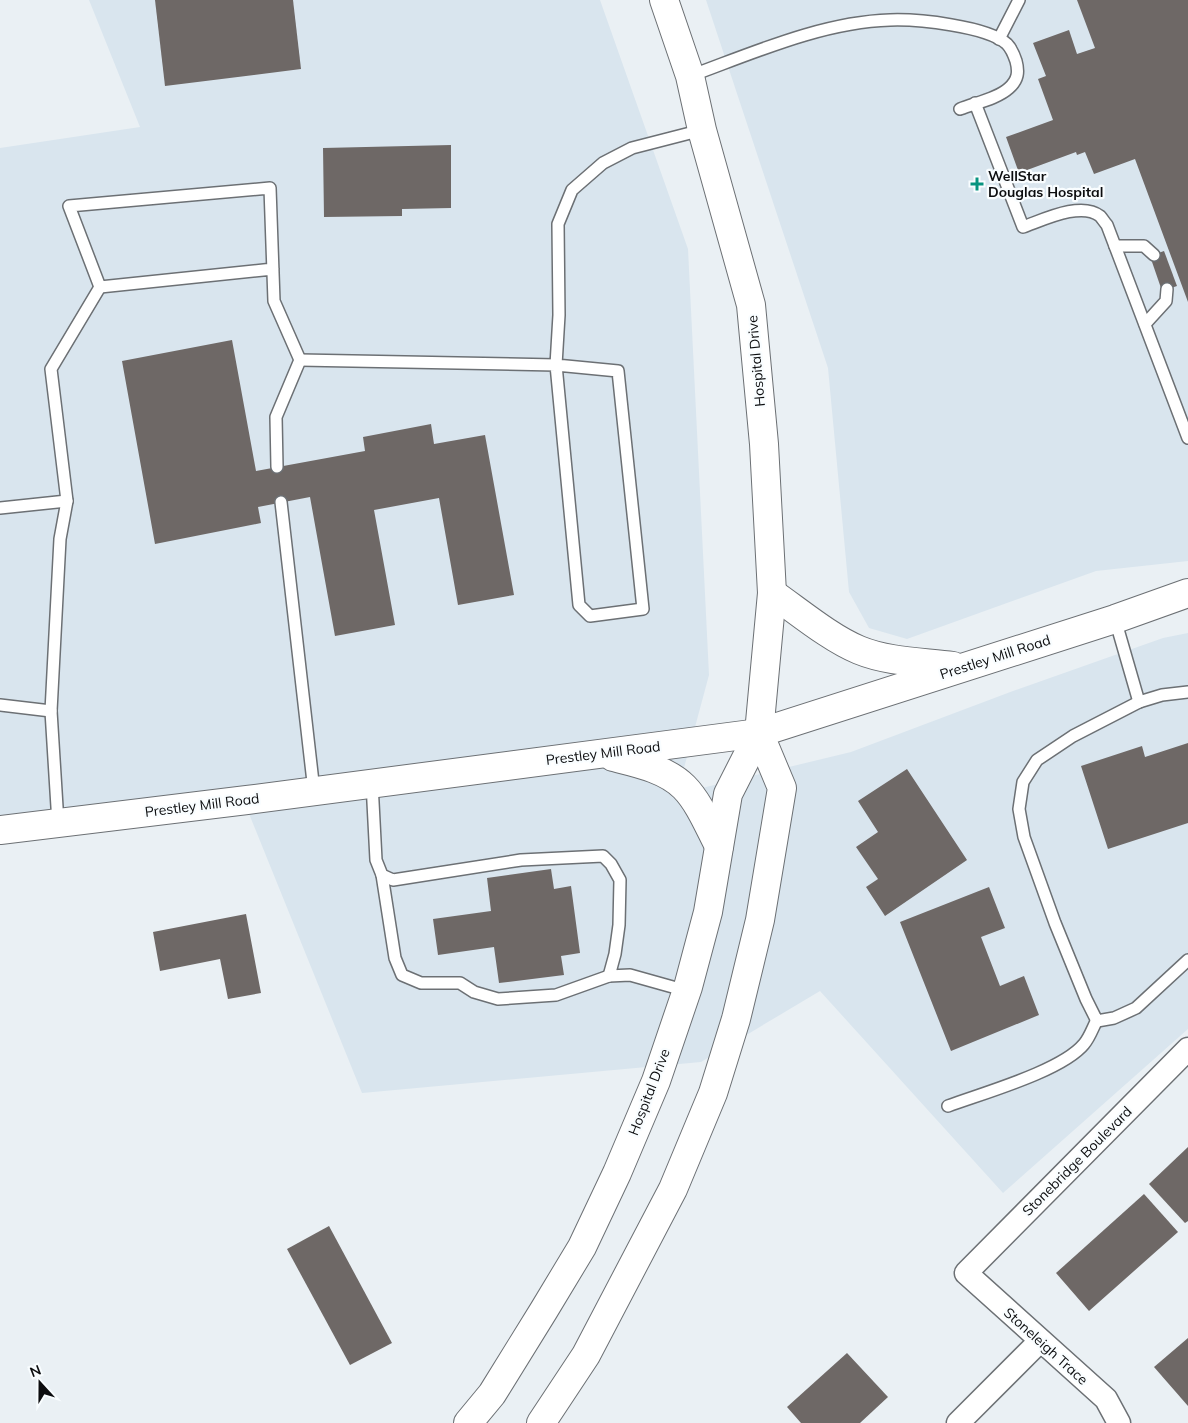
<svg xmlns="http://www.w3.org/2000/svg" width="1188" height="1423" viewBox="0 0 1188 1423" font-family="Mulish,sans-serif">
	<style>
		.built { fill: #d9e5ee }
		.building { fill: #6e6866 }
		.lines { fill: none; stroke-linecap: round; stroke-linejoin: round }
		.service-casing { stroke: #6c7074; stroke-width: 14 }
		.minor-casing { stroke: #6c7074; stroke-width: 25 }
		.tertiary-casing { stroke: #6c7074; stroke-width: 30 }
		.service { stroke: #fff; stroke-width: 11 }
		.minor { stroke: #fff; stroke-width: 22 }
		.tertiary { stroke: #fff; stroke-width: 28 }
		.poi-dot { fill: #099480; stroke: #f9fdff; stroke-width: 2 }
		.labels { text-anchor: middle; dominant-baseline: central; stroke-width: 4.5; stroke-linejoin: round; paint-order: stroke }
		.poi-label { font-size: 14px; font-weight: bold; fill: #0c0d0f; stroke: #f9fdff; text-anchor: start }
		.street-label { font-size: 14px; fill: #0c0d0f; stroke: #f9fdff }
	</style>
	<rect width="100%" height="100%" fill="#eaf0f4"/>
	<g class="built">
		<polygon points="89,0 600,0 688,249 709,675 677,794 851,752 1013,691 1163,638 1188,633 1188,1029 1003,1193 820,991 701,1062 362,1093 241,794 0,827 0,148 140,127"/>
		<polygon points="706,0 1188,0 1188,561 1096,571 907,639 869,628 849,592 828,368"/>
	</g>
	<g class="building">
		<polygon points="155,0 293,0 301,69 165,86"/>
		<polygon points="1077,0 1188,0 1188,302 1135,159 1094,174 1085,152 1077,155 1076,152 1019,173 1006,137 1053,120 1038,79 1046,76 1033,43 1069,30 1077,54 1095,48"/>
		<polygon points="451,145 451,208 402,209 402,216 324,217 323,148"/>
		<polygon points="1164,251 1177,286 1162,291 1150,256"/>
		<polygon points="232,340 256,471 365,451 363,437 431,424 434,444 485,435 514,595 458,605 439,498 374,510 395,625 335,636 310,497 258,507 261,523 155,544 122,361"/>
		<polygon points="1188,743 1188,823 1108,849 1081,766 1142,746 1145,757"/>
		<polygon points="907,769 967,860 885,916 866,887 878,879 856,847 878,832 858,801"/>
		<polygon points="551,869 554,889 571,886 580,953 561,956 564,975 499,983 494,947 438,955 433,919 491,911 487,878"/>
		<polygon points="989,887 1005,928 981,937 1000,986 1024,976 1039,1015 951,1051 900,922"/>
		<polygon points="246,914 261,993 228,999 220,959 160,971 153,932"/>
		<polygon points="1188,1147 1188,1221 1185,1223 1149,1184"/>
		<polygon points="1144,1194 1178,1232 1089,1311 1056,1273"/>
		<polygon points="329,1226 392,1343 350,1365 287,1249"/>
		<polygon points="1188,1338 1188,1406 1154,1367"/>
		<polygon points="847,1353 888,1397 860,1423 801,1423 787,1407"/>
	</g>
	<g class="lines">
		<g class="service-casing">
			<g id="service">
				<polyline points="999,39 1019,0"/>
				<path d="M690 76C753 53 822 22 890 20 917 19 987 26 1007 44 1011 48 1014 55 1016 61 1019 72 1018 80 1009 88 997 99 975 103 960 109"/>
				<path d="M975 103 1023 227C1043 220 1081 201 1100 216 1102 218 1105 223 1107 225L1188 438"/>
				<polyline points="1115,246 1144,246 1154,255"/>
				<polyline points="273,269 100,287 69,206 270,188 274,301 300,360 276,417 277,467"/>
				<polyline points="1145,324 1166,301 1167,289"/>
				<polyline points="300,360 556,365 618,371 643,609 590,616 579,605 556,365 559,315 558,224 572,190 603,163 632,148 702,130"/>
				<polyline points="281,502 314,791"/>
				<polyline points="0,508 67,501"/>
				<polyline points="1115,619 1139,702"/>
				<polyline points="1188,692 1162,695 1139,702 1073,736 1037,760 1023,782 1019,809 1024,837 1055,923 1086,999 1097,1021 1114,1018 1136,1008 1188,960"/>
				<polyline points="0,705 51,711"/>
				<polyline points="372,783 376,860 382,875 393,880 521,860 603,856 611,864 620,880 619,925 615,954 609,976 630,975 687,991"/>
				<polyline points="58,823 51,711 60,539 67,501 51,369 100,287"/>
				<polyline points="382,875 395,958 402,975 421,983 460,983 474,992 498,999 556,995 609,976"/>
				<path d="M948 1106C983 1093 1062 1071 1084 1044 1090 1037 1093 1027 1097 1020"/>
			</g>
		</g>
		<g class="minor-casing">
			<g id="minor">
				<polyline points="958,1423 1040,1341"/>
				<polyline points="1119,1423 1106,1399 966,1273 1188,1049"/>
			</g>
		</g>
		<g class="tertiary-casing">
			<g id="tertiary">
				<path d="M772 593C798 611 830 638 859 650 888 662 923 662 953 666"/>
				<path d="M613 757C637 763 666 769 684 787 699 802 709 827 719 846"/>
				<polyline points="0,830 247,800 759,733 1115,619 1188,593"/>
				<polyline points="468,1423 492,1394 544,1310 582,1247 617,1173 656,1081 688,987 708,912 728,794 759,733 772,593 764,444 751,305 702,130 690,76 664,0"/>
				<polyline points="541,1423 586,1355 673,1189 713,1093 736,1019 760,920 782,788 759,733"/>
			</g>
		</g>
		<use href="#service" class="service"/>
		<use href="#minor" class="minor"/>
		<use href="#tertiary" class="tertiary"/>
	</g>
	<path class="poi-dot" d="M974.5 176.5h5v5h5v5h-5v5h-5v-5h-5v-5h5z"/>
	<g class="labels">
		<g class="poi-label">
			<text x="988" y="176">WellStar<tspan x="988" dy="16">Douglas Hospital</tspan></text>
		</g>
		<g class="street-label">
			<text transform="translate(756 361) rotate(-95)">Hospital Drive</text>
			<text transform="translate(995 657) rotate(-18)">Prestley Mill Road</text>
			<text transform="translate(603 753) rotate(-7)">Prestley Mill Road</text>
			<text transform="translate(202 805) rotate(-7)">Prestley Mill Road</text>
			<text transform="translate(649 1092) rotate(-69)">Hospital Drive</text>
			<text transform="translate(1077 1161) rotate(-45)">Stonebridge Boulevard</text>
			<text transform="translate(1046 1346) rotate(42)">Stoneleigh Trace</text>
		</g>
	</g>
	<g transform="translate(40 1383) rotate(339)" stroke="#f9fdff" stroke-width="4" paint-order="stroke">
	<path d="M0-4L9 19L0 12L-9 19Z" fill="#0c0d0f"/>
	<text y="-8" font-size="14" font-weight="bold" text-anchor="middle" fill="#0c0d0f">N</text>
	</g>
</svg>
